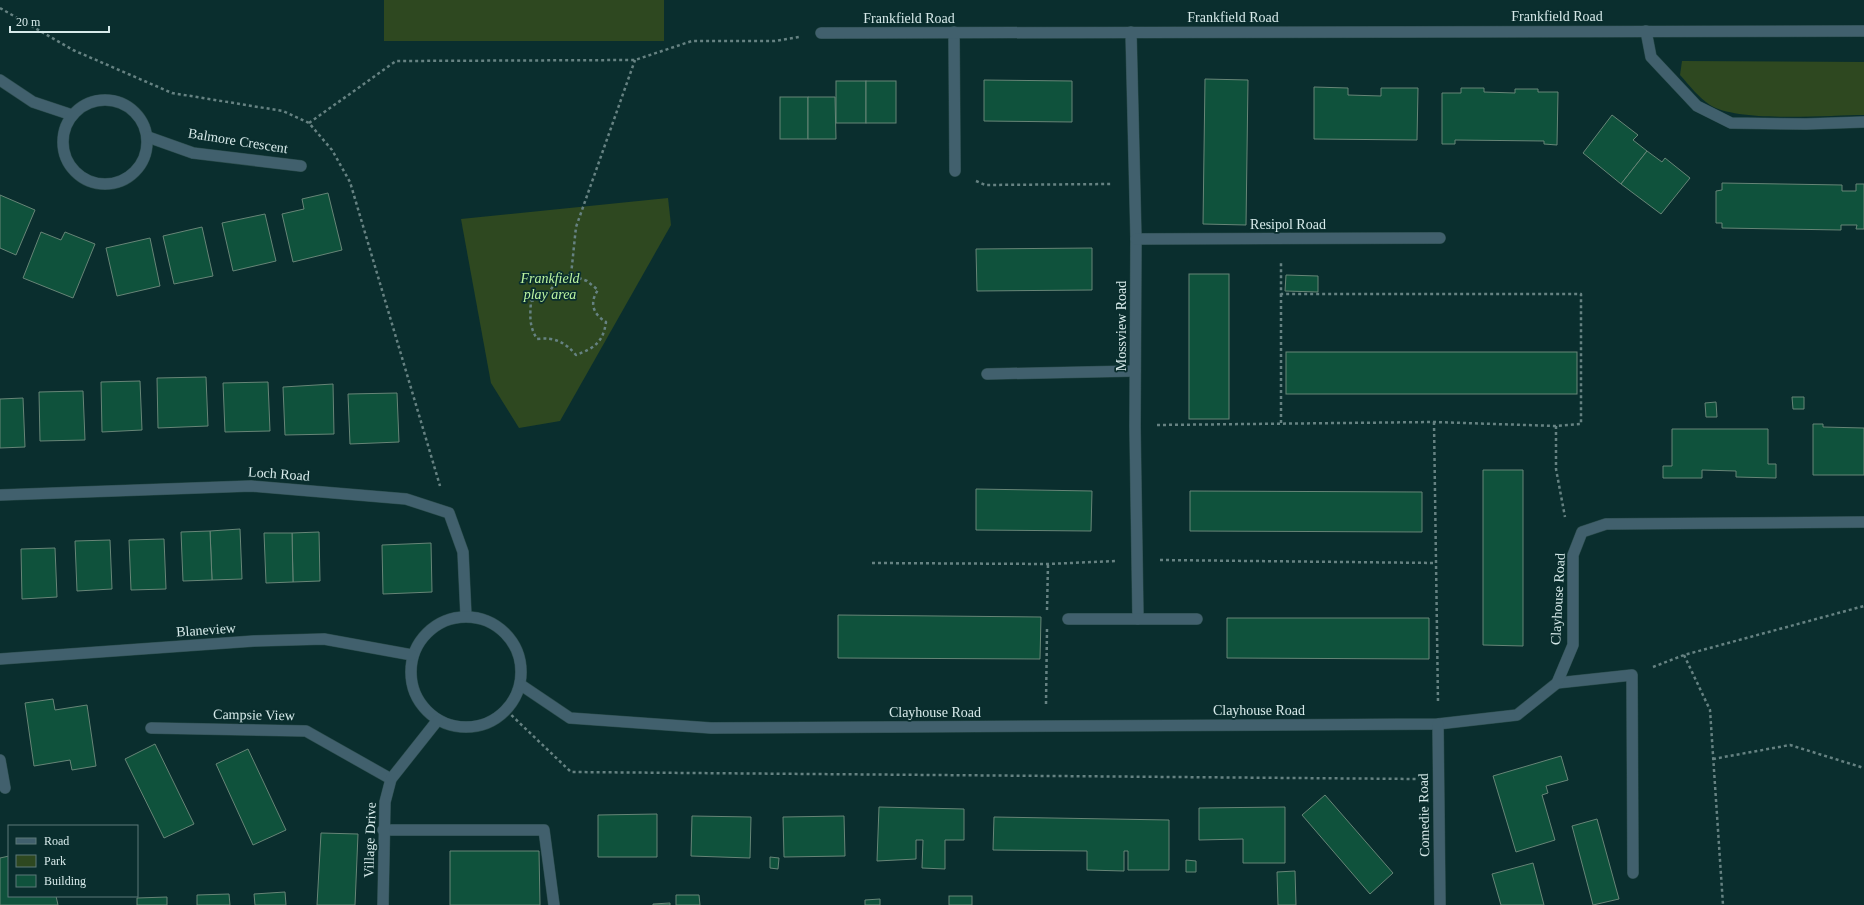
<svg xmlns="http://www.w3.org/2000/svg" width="1864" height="905" viewBox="0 0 1864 905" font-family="'Times New Roman',serif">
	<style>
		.green { fill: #2e4820 }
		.building { fill: #0f523c; stroke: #678577 }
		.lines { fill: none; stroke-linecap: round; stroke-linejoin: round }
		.service-casing { stroke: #2b4c4c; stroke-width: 12 }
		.minor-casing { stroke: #2b4c4c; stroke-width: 12 }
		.path { stroke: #668282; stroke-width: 2.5; stroke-dasharray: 3 3; stroke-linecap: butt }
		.service { stroke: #41606d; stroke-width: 11 }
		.minor { stroke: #41606d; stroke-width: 11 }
		.labels { text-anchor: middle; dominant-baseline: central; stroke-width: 3.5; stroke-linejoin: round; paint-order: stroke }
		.street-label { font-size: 14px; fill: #d7eaea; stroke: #0a2e2e }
		.park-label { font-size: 14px; font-style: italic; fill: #bcf4a0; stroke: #0a2e2e }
	</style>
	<rect width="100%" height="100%" fill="#0a2e2e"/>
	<g class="green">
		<rect x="384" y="0" width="280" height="41"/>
		<path d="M1682 61 1864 62V115C1828 115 1739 123 1710 105 1699 98 1689 85 1680 75Z"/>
		<polygon points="668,198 671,225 560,421 519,428 491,383 461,219"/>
	</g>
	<g class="building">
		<polygon points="1205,79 1248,80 1246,225 1203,224"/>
		<polygon points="984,80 1072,81 1072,122 984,121"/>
		<rect x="836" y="81" width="30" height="42"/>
		<rect x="866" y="81" width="30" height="42"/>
		<polygon points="1314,87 1348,88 1348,95 1381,96 1381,88 1418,88 1417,140 1314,139"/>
		<polygon points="1461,88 1484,88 1484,92 1515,93 1515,89 1538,89 1538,92 1558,92 1557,145 1544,144 1544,141 1455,140 1455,144 1442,144 1442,93 1461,93"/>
		<rect x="780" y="97" width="28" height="42"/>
		<polygon points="808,97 835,97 836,139 808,139"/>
		<polygon points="1612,115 1638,135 1633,140 1647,151 1621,184 1583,153"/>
		<polygon points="1647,151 1662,162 1665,158 1690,178 1661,214 1621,184"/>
		<polygon points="1722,183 1842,185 1842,191 1856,191 1856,184 1864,184 1864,229 1856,229 1857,225 1841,225 1841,230 1722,228 1722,223 1716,223 1716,191 1722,190"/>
		<polygon points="328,193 342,250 293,262 282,214 304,209 302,199"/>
		<polygon points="0,195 35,210 16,255 0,248"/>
		<polygon points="265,214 276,261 233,271 222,223"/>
		<polygon points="202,227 213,276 174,284 163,236"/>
		<polygon points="41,232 61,240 65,232 95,244 73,298 23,278"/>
		<polygon points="150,238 160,286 117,296 106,248"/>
		<polygon points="1092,248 1092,290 977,291 976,249"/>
		<rect x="1189" y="274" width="40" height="145"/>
		<polygon points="1286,275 1318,276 1318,292 1285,291"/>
		<rect x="1286" y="352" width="291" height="42"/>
		<polygon points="206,377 208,426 158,428 157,378"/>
		<polygon points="140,381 142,430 102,432 101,382"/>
		<polygon points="268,382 270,431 225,432 223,383"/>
		<polygon points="333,384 334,434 285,435 283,387"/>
		<polygon points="83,391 85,440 40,441 39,392"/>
		<polygon points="397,393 399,442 350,444 348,394"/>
		<polygon points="1792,397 1804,397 1804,409 1793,409"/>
		<polygon points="23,398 25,447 0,448 0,399"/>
		<polygon points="1716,402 1717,417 1706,417 1705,403"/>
		<polygon points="1813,424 1823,424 1823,427 1864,428 1864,475 1813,475"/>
		<polygon points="1672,429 1768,429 1768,464 1776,464 1776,478 1736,477 1736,471 1702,470 1702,478 1663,478 1663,466 1672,466"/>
		<polygon points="1483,470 1523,470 1523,646 1483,645"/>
		<polygon points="976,489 1092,491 1091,531 976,530"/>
		<polygon points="1190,491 1422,492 1422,532 1190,531"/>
		<polygon points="240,529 242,579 212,580 210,531"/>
		<polygon points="210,531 212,580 183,581 181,532"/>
		<polygon points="319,532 320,581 293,582 292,533"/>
		<polygon points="264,533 292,533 293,582 266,583"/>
		<polygon points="164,539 166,589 131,590 129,540"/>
		<polygon points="110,540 112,589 77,591 75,541"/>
		<polygon points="431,543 432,592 383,594 382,545"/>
		<polygon points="55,548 57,597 22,599 21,549"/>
		<polygon points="838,615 1041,617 1040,659 838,658"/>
		<polygon points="1227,618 1429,618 1429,659 1227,658"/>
		<polygon points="53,699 55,710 87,705 96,766 72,770 70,760 34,766 25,703"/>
		<polygon points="155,744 194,824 164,838 125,759"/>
		<polygon points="248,749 286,830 253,845 216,764"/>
		<polygon points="1561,756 1568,780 1546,786 1548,793 1542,795 1555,840 1516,852 1493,776"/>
		<polygon points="1325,795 1393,873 1370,894 1302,815"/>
		<polygon points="879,807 964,809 964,840 945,840 945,869 922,868 923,840 916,840 916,859 877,861"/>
		<polygon points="1285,807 1285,863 1243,863 1243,839 1199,840 1199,808"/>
		<polygon points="657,814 657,857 598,857 598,815"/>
		<polygon points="692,816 751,817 750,858 691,856"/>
		<polygon points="844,816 845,856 784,857 783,817"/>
		<polygon points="994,817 1169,820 1169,870 1128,870 1128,851 1124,851 1124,871 1087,870 1087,851 993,850"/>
		<polygon points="1597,819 1619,899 1593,905 1572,826"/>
		<polygon points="321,833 358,834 355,905 317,905"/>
		<polygon points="450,851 539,851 540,905 450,905"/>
		<polygon points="9,856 9,896 56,896 58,905 0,905 0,858"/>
		<polygon points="770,857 779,858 778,869 770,868"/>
		<polygon points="1186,860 1196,861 1196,872 1186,872"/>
		<polygon points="1533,863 1544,905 1501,905 1492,874"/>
		<polygon points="1295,871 1296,905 1278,905 1277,872"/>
		<polygon points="285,892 286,905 255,905 254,894"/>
		<polygon points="229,894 230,905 197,905 197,895"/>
		<polygon points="676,895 699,895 700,905 676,905"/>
		<rect x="949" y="896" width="23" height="9"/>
		<polygon points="167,897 167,905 137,905 137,898"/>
		<polygon points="880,899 880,905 865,905 865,900"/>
		<polygon points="670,903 670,905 653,905 653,904"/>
	</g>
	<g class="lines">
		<g class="service-casing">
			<g id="service">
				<polyline points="954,32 955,171"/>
				<polyline points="987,374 1135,371"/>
				<polyline points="1557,683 1632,675 1633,873"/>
				<polyline points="151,728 306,731 391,779"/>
				<polyline points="0,760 5,788"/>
				<polyline points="383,830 544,830 554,905"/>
			</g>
		</g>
		<g class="minor-casing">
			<g id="minor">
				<polyline points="1646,31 1651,57 1697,106 1731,123 1806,124 1864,122"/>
				<polyline points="1131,32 1136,239 1135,426 1138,619"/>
				<polyline points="821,33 1864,31"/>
				<polyline points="0,80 33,102 72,115"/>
				<circle cx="105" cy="142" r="42"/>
				<polyline points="148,137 193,153 301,166"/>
				<polyline points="1136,239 1440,238"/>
				<polyline points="0,495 251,486 406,499 449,513 463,552 466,616"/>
				<circle cx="466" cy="672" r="55"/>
				<polyline points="1068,619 1197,619"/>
				<polyline points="0,659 254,641 324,639 412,655"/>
				<polyline points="521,685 570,718 711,728 1438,724 1517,715 1557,683 1573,645 1573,555 1582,532 1606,524 1864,522"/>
				<polyline points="1438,724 1440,905"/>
				<polyline points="383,905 385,802 391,779 437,721"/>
			</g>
		</g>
		<g class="path">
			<polyline points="0,8 73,50 172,93 283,111 309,123 332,150 350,182 440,486"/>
			<polyline points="309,123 396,61 635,60 692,41 775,41 799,37"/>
			<polyline points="976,181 985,185 1112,184"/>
			<path d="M571 275 556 279C552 292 544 298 531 301 530 316 529 326 537 339 555 337 565 342 576 355 594 348 603 343 606 322 593 314 589 303 598 290L587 281 571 275 576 227 635 60"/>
			<polyline points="1281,294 1281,424"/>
			<polyline points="1434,422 1438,702"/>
			<polyline points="1157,425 1434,422 1556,426 1581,424 1581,294 1281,294 1281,261"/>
			<polyline points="1556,426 1556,469 1565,517"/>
			<polyline points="1160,560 1436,563"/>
			<polyline points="872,563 1048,564 1115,561"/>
			<polyline points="1047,610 1048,564"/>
			<polyline points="1684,655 1710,710 1723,905"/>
			<polyline points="1653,667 1684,655 1864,606"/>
			<polyline points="1046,704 1047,629"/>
			<polyline points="507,711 571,772 1416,779"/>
			<polyline points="1713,759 1790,745 1864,768"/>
		</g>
		<use href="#service" class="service"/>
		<use href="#minor" class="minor"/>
	</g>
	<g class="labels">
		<g class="street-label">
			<text x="1557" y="16">Frankfield Road</text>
			<text x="1233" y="17">Frankfield Road</text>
			<text x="909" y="18">Frankfield Road</text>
			<text transform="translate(238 141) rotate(9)">Balmore Crescent</text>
			<text x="1288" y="224">Resipol Road</text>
			<text transform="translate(1121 326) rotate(-90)">Mossview Road</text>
			<text transform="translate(279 474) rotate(4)">Loch Road</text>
			<text transform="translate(1558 599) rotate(-87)">Clayhouse Road</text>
			<text transform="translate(206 630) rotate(-4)">Blaneview</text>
			<text x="1259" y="710">Clayhouse Road</text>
			<text x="935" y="712">Clayhouse Road</text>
			<text transform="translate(254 715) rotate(1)">Campsie View</text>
			<text transform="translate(1424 815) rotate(-91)">Comedie Road</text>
			<text transform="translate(370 840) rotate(-88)">Village Drive</text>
		</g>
		<g class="park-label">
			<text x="550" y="278">Frankfield<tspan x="550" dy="16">play area</tspan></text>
		</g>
	</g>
	<rect x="8" y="825" width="130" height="72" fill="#0a2e2e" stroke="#5c7979"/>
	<rect x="16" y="838" width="20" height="6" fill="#41606d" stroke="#5c7979"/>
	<text x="44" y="845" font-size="12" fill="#d7eaea">Road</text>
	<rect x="16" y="855" width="20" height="12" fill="#2e4820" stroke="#5c7979"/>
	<text x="44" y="865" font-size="12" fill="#d7eaea">Park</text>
	<rect x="16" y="875" width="20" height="12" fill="#0f523c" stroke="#5c7979"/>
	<text x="44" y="885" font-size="12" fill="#d7eaea">Building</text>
	<path d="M10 26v6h99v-6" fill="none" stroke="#d7eaea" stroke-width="2"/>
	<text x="16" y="26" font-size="12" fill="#d7eaea" stroke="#0a2e2e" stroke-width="3" paint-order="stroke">20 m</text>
</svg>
